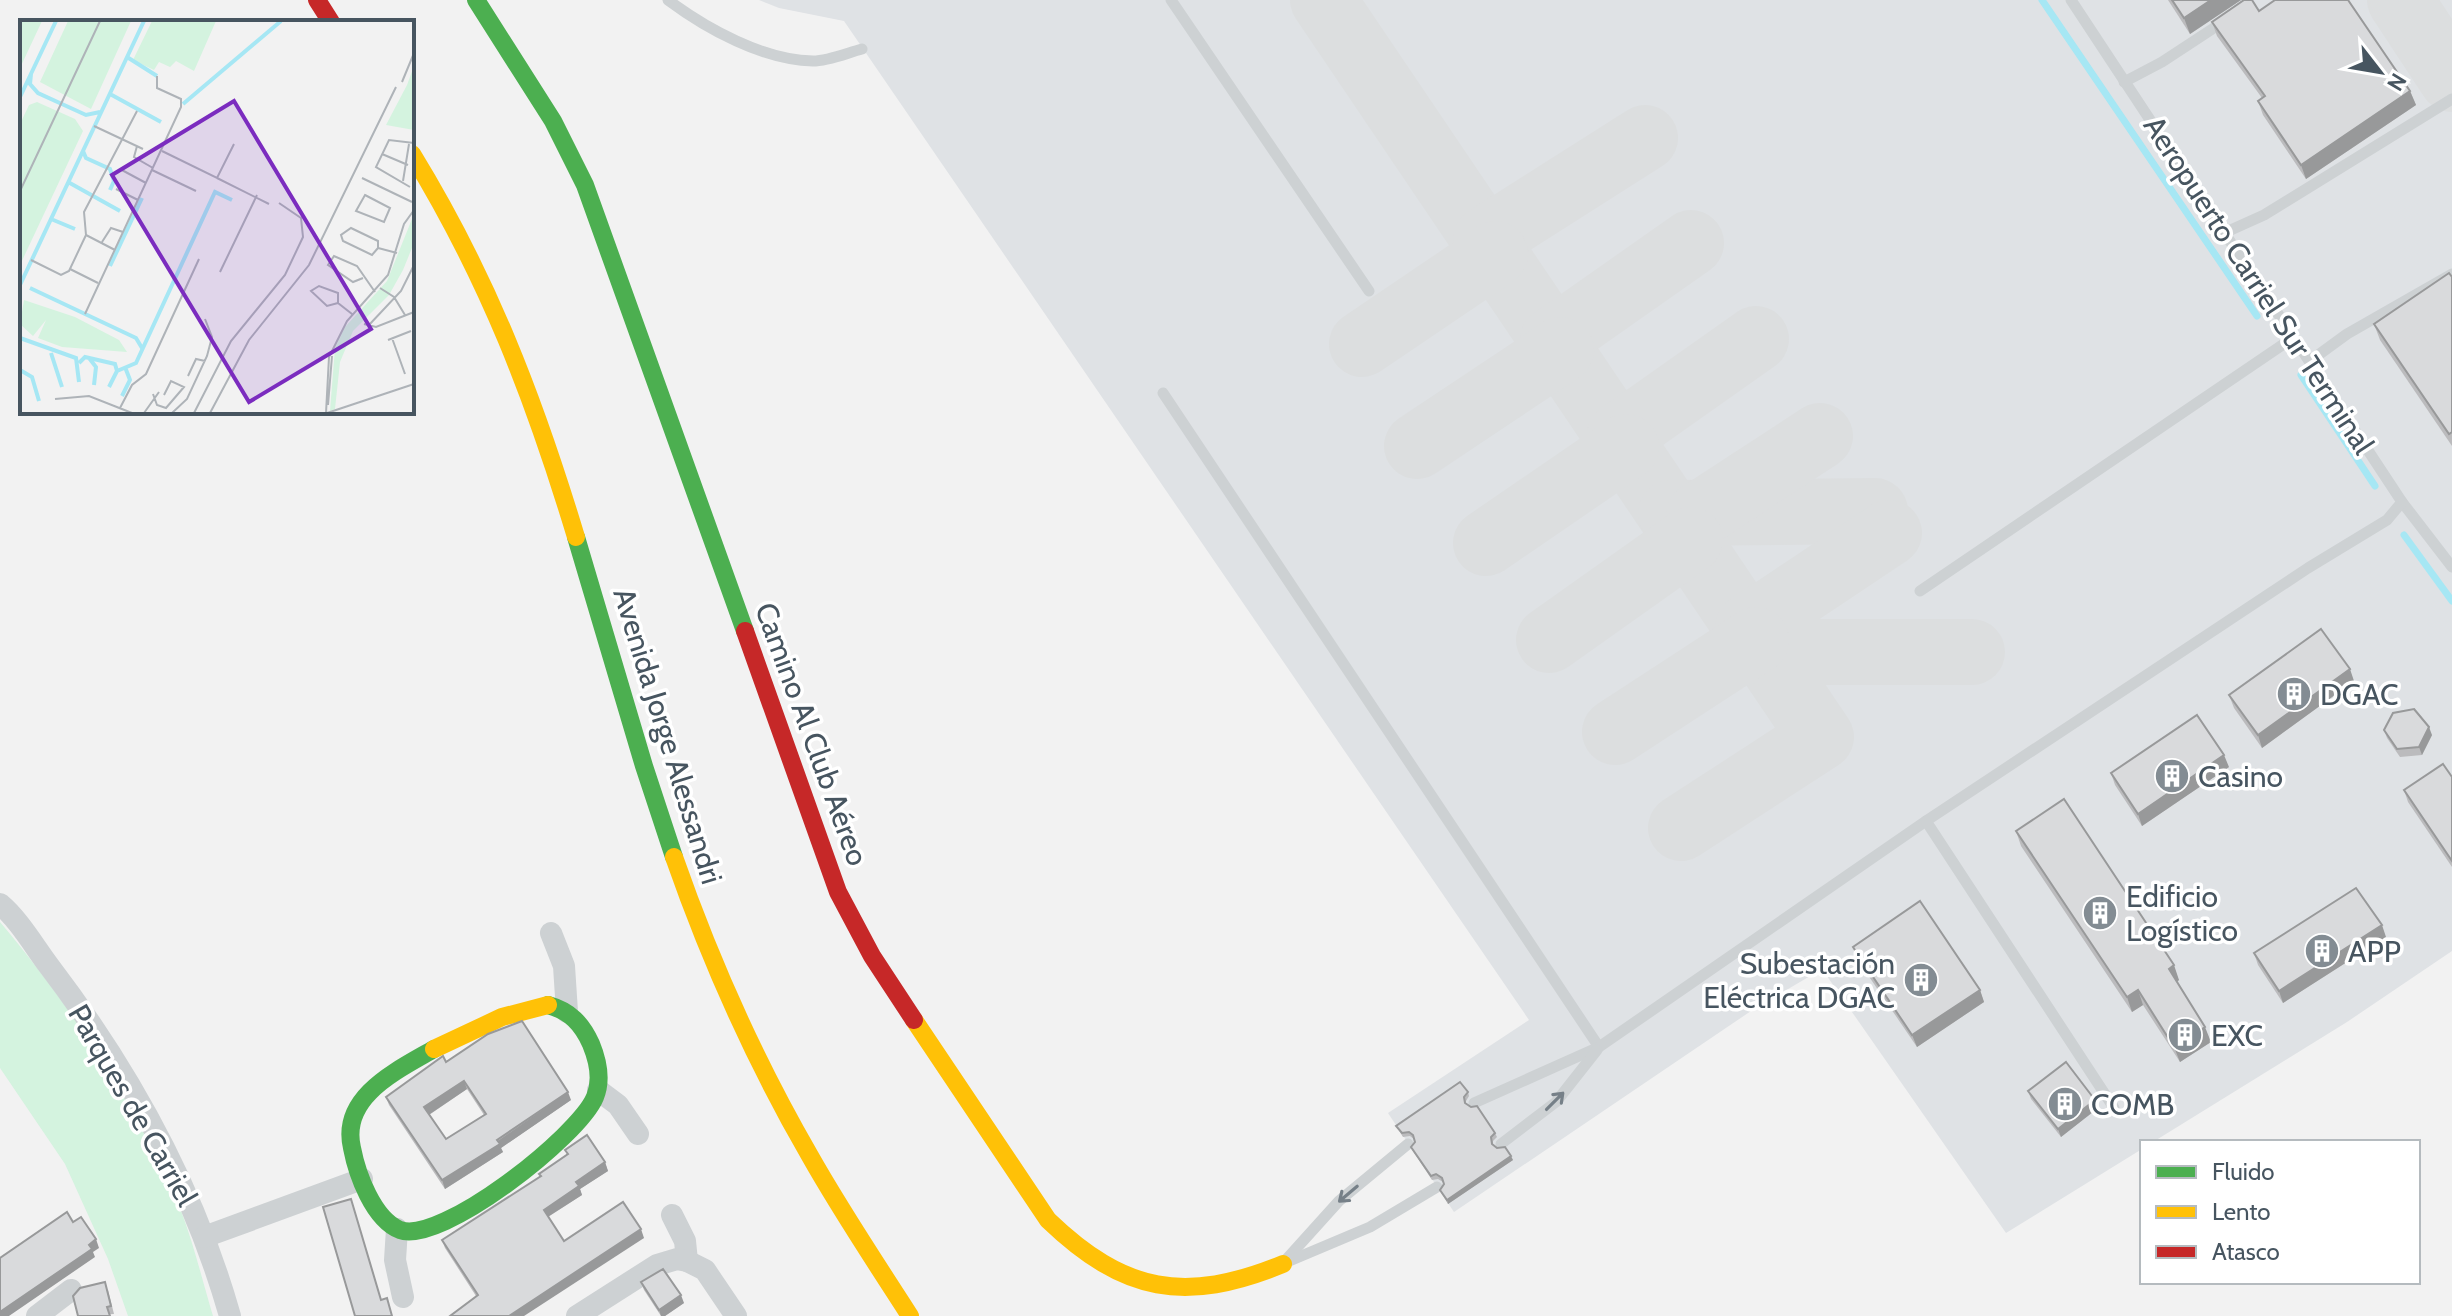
<svg xmlns="http://www.w3.org/2000/svg" width="2452" height="1316" viewBox="0 0 2452 1316" font-family="Cabin,sans-serif">
	<style>
		.airport { fill: #dfe2e5 }
		.green { fill: #d4f3df }
		.lines { fill: none; stroke-linecap: round; stroke-linejoin: round }
		.stream { stroke: #a6e7f4; stroke-width: 7 }
		.taxiway { stroke: #dcdedf; stroke-width: 66 }
		.lane { stroke: #cdd1d3; stroke-width: 11 }
		.street { stroke: #cdd1d3; stroke-width: 22 }
		.fast { stroke: #4caf50; stroke-width: 18 }
		.slow { stroke: #ffc107; stroke-width: 18 }
		.jam { stroke: #c62828; stroke-width: 18 }
		.wall { fill: #bbbbbd; fill-rule: evenodd }
		.shaded-wall { fill: #98999a }
		.building { fill: #d9dadc; stroke: #98999a; stroke-width: 2; fill-rule: evenodd }
		.oneway { stroke: #768088 }
		.labels { text-anchor: middle; dominant-baseline: central; stroke-width: 7; stroke-linejoin: round; paint-order: stroke }
		.street-label { font-size: 30px; fill: #475560; stroke: #fff }
		.poi-label { font-size: 30px; fill: #475560; stroke: #fff; text-anchor: start }
		.inset-river { fill: none; stroke: #a6e7f4; stroke-width: 4 }
		.inset-road { fill: none; stroke: #aeb3b8; stroke-width: 2 }
		.view { fill: #7b2cbf; fill-opacity: 0.15; stroke: #7b2cbf; stroke-width: 4 }
		.inset-edge { fill: none; stroke: #475560; stroke-width: 4 }
	</style>
	<rect width="100%" height="100%" fill="#f2f2f2"/>
	<polygon class="airport" points="759,0 2452,0 2452,951 2347,1022 2153,1142 2142,1142 2142,1149 2006,1233 1822,969 1751,1011 1454,1212 1388,1113 1529,1020 844,21 779,8"/>
	<path class="green" d="M0 922C67 1001 133 1100 174 1194 191 1232 201 1276 213 1316H128L108 1259 65 1164 0 1068Z"/>
	<g class="lines">
		<g class="stream">
			<polyline points="2042,0 2257,316"/>
			<polyline points="2301,375 2375,486"/>
			<polyline points="2404,535 2452,601"/>
		</g>
		<g class="taxiway">
			<polyline points="1323,0 1821,737 1681,828"/>
			<polyline points="2400,0 2452,79"/>
			<polyline points="1486,239 1645,138"/>
			<polyline points="1553,340 1691,243"/>
			<polyline points="1362,344 1495,254"/>
			<polyline points="1620,435 1756,339"/>
			<polyline points="1417,446 1561,350"/>
			<polyline points="1671,513 1875,511"/>
			<polyline points="1699,515 1820,436"/>
			<polyline points="1486,543 1626,447"/>
			<polyline points="1748,627 1889,533"/>
			<polyline points="1549,640 1690,540"/>
			<polyline points="1764,652 1972,652"/>
			<polyline points="1615,732 1756,640"/>
		</g>
		<g class="lane">
			<path d="M668 0C707 29 763 60 813 61 828 61 847 53 862 49"/>
			<polyline points="1171,0 1369,291"/>
			<polyline points="2071,0 2402,502 2452,567"/>
			<polyline points="2124,82 2162,62 2226,20"/>
			<polyline points="2224,233 2264,215 2452,99"/>
			<polyline points="2310,361 2347,334 2452,274"/>
			<polyline points="1163,393 1599,1047"/>
			<polyline points="1920,591 2294,337"/>
			<polyline points="1474,1103 1599,1047 1926,821"/>
			<polyline points="2114,1108 1926,821 2308,568 2387,520 2402,502"/>
			<polyline points="1501,1144 1556,1102 1597,1050"/>
			<polyline points="1284,1262 1339,1201 1408,1144"/>
			<polyline points="1287,1262 1370,1227 1437,1187"/>
		</g>
		<g class="street">
			<path d="M0 904C19 920 34 946 49 966 129 1071 194 1189 230 1316"/>
			<polyline points="551,933 564,966 567,1012"/>
			<polyline points="598,1090 618,1105 638,1134"/>
			<polyline points="672,1215 685,1241 687,1261"/>
			<polyline points="397,1229 395,1260 403,1297"/>
			<polyline points="204,1237 362,1179"/>
			<polyline points="37,1316 71,1290"/>
			<polyline points="577,1316 657,1265 677,1259 687,1261 705,1270 736,1316"/>
		</g>
		<g class="fast">
			<polyline points="476,0 553,121 585,185 745,631"/>
			<polyline points="576,537 644,766 674,857"/>
			<path d="M434 1049C396 1071 340 1097 352 1148 357 1174 373 1219 400 1230 441 1245 579 1136 595 1097 602 1080 598 1061 591 1044 582 1024 570 1011 548 1005"/>
		</g>
		<g class="slow">
			<path d="M412 154C488 278 534 398 576 537"/>
			<path d="M674 857C710 960 755 1061 810 1156 841 1211 876 1263 910 1316"/>
			<path d="M914 1020 1048 1220C1124 1293 1185 1304 1283 1264"/>
			<polyline points="434,1049 502,1017 548,1005"/>
		</g>
		<g class="jam">
			<polyline points="317,0 331,22"/>
			<polyline points="745,631 838,892 872,956 914,1020"/>
		</g>
	</g>
	<g class="wall">
		<polygon points="2168,0 2241,0 2190,34"/>
		<polygon points="2259,11 2410,91 2416,105 2306,179 2263,115 2258,101 2262,98 2217,36 2212,22"/>
		<polygon points="2452,277 2452,446 2380,340 2374,324"/>
		<polygon points="2354,681 2262,748 2234,708 2229,695"/>
		<polygon points="2384,730 2432,735 2422,755 2400,757 2387,738"/>
		<polygon points="2229,767 2142,826 2115,785 2111,773"/>
		<polygon points="2452,777 2452,867 2408,802 2404,790"/>
		<polygon points="2016,831 2179,980 2177,982 2211,1042 2180,1062 2143,1005 2132,1012 2021,846"/>
		<polygon points="2386,937 2283,1003 2258,965 2254,953"/>
		<polygon points="1853,947 1980,990 1984,1002 1917,1047 1857,959"/>
		<path d="M446 1062 571 1100 501 1148 503 1152 445 1189 389 1105 386 1097ZM467 1089 484 1115 446 1139 429 1115Z"/>
		<polygon points="2028,1091 2095,1100 2098,1108 2061,1137 2031,1099"/>
		<polygon points="1468,1092 1469,1096 1466,1101 1466,1104 1495,1133 1497,1137 1493,1141 1493,1145 1513,1160 1448,1204 1440,1190 1444,1184 1443,1182 1438,1179 1432,1180 1413,1151 1411,1147 1415,1142 1414,1139 1410,1136 1403,1137 1396,1126"/>
		<polygon points="565,1150 605,1162 608,1171 580,1189 582,1195 548,1217 564,1241 644,1238 476,1296 445,1248 442,1240 540,1177 539,1174 567,1155"/>
		<polygon points="641,1282 684,1303 665,1316 661,1316 644,1290"/>
		<polygon points="108,1290 114,1314 78,1316"/>
	</g>
	<g class="shaded-wall">
		<polygon points="2211,0 2241,0 2190,34 2184,18"/>
		<polygon points="2410,91 2416,105 2306,179 2301,165"/>
		<polygon points="2350,669 2354,681 2262,748 2258,735"/>
		<polygon points="2429,727 2432,735 2422,755 2419,747"/>
		<polygon points="2224,755 2229,767 2142,826 2138,814"/>
		<polygon points="2382,925 2386,937 2283,1003 2279,991"/>
		<polygon points="2174,965 2179,980 2174,984 2169,969"/>
		<polygon points="1980,990 1984,1002 1917,1047 1912,1035"/>
		<polygon points="2138,990 2143,1005 2132,1012 2127,997"/>
		<polygon points="2205,1027 2211,1042 2180,1062 2174,1047"/>
		<polygon points="464,1081 467,1089 427,1116 424,1107"/>
		<polygon points="568,1092 571,1100 501,1148 503,1152 445,1189 442,1180"/>
		<polygon points="2095,1100 2098,1108 2061,1137 2058,1129"/>
		<polygon points="1511,1156 1513,1160 1448,1204 1447,1200"/>
		<polygon points="605,1162 608,1171 580,1189 582,1195 546,1218 544,1210 576,1182"/>
		<polygon points="641,1229 644,1238 524,1316 509,1316"/>
		<polygon points="96,1239 99,1248 93,1252 95,1257 9,1316 0,1316 0,1312"/>
		<polygon points="681,1295 684,1303 665,1316 661,1316 659,1310"/>
	</g>
	<g class="building">
		<polygon points="2172,0 2211,0 2184,18"/>
		<polygon points="2244,0 2252,0 2259,11 2275,0 2348,0 2410,91 2301,165 2258,101 2265,96 2212,22"/>
		<polygon points="2449,273 2452,277 2452,432 2449,434 2374,324"/>
		<polygon points="2321,629 2350,669 2258,735 2229,695"/>
		<polygon points="2414,709 2429,727 2419,747 2397,749 2384,730 2393,713"/>
		<polygon points="2197,715 2224,755 2138,814 2111,773"/>
		<polygon points="2443,764 2452,777 2452,861 2404,790"/>
		<polygon points="2064,799 2174,965 2169,969 2205,1027 2174,1047 2138,990 2127,997 2016,831"/>
		<polygon points="2356,888 2382,925 2279,991 2254,953"/>
		<polygon points="1920,901 1980,990 1912,1035 1853,947"/>
		<path d="M522 1021 568 1092 497 1140 500 1144 442 1180 386 1097 443 1056 446 1062 488 1034ZM464 1081 486 1114 446 1139 424 1107Z"/>
		<polygon points="2066,1062 2095,1100 2058,1129 2028,1091"/>
		<polygon points="1460,1082 1468,1092 1464,1097 1465,1103 1471,1107 1477,1106 1495,1133 1491,1137 1492,1144 1497,1148 1505,1147 1511,1156 1447,1200 1440,1190 1444,1184 1442,1178 1436,1174 1431,1176 1411,1147 1415,1142 1413,1135 1409,1132 1402,1133 1396,1126"/>
		<polygon points="587,1135 605,1162 576,1182 579,1186 544,1210 564,1241 623,1202 641,1229 509,1316 450,1316 478,1295 442,1240 541,1176 539,1174 568,1154 565,1150"/>
		<polygon points="351,1199 381,1300 387,1298 392,1316 355,1316 323,1207"/>
		<polygon points="67,1212 73,1222 81,1217 96,1239 89,1245 92,1249 0,1312 0,1258"/>
		<polygon points="663,1269 681,1295 659,1310 641,1282"/>
		<polygon points="105,1282 111,1306 107,1307 110,1316 78,1316 73,1296 80,1288"/>
	</g>
	<defs><path id="oneway-shaft" d="M-6 0H5M1.5-3L5.5 0L1.5 3" fill="none" stroke-width="1.6" stroke-linecap="round" stroke-linejoin="round" transform="scale(2)"/></defs>
	<g class="oneway">
		<use href="#oneway-shaft" transform="translate(1555 1101) rotate(-45)"/>
		<use href="#oneway-shaft" transform="translate(1348 1194) rotate(140)"/>
	</g>
	<defs>
		<g id="building-disc" transform="scale(1.8)"><circle r="9.5" fill="#838c93" stroke="#fff"/><path d="M-4-6H4V6H1V3H-1V6H-4ZM-2.5-4.3h1.7v1.8h-1.7ZM.8-4.3h1.7v1.8H.8ZM-2.5-1h1.7V.8h-1.7ZM.8-1h1.7V.8H.8Z" fill="#fff"/></g>
	</defs>
	<g fill-rule="evenodd">
		<use href="#building-disc" x="2294" y="694"/>
		<use href="#building-disc" x="2172" y="776"/>
		<use href="#building-disc" x="2100" y="913"/>
		<use href="#building-disc" x="2322" y="951"/>
		<use href="#building-disc" x="1921" y="980"/>
		<use href="#building-disc" x="2185" y="1035"/>
		<use href="#building-disc" x="2065" y="1104"/>
	</g>
	<g class="labels">
		<g class="street-label">
			<text transform="translate(2259 285) rotate(57)">Aeropuerto Carriel Sur Terminal</text>
			<text transform="translate(812 734) rotate(70)">Camino Al Club Aéreo</text>
			<text transform="translate(668 736) rotate(73)">Avenida Jorge Alessandri</text>
			<text transform="translate(133 1105) rotate(60)">Parques de Carriel</text>
		</g>
		<g class="poi-label">
			<text x="2320" y="694">DGAC</text>
			<text x="2198" y="776">Casino</text>
			<text x="2126" y="896">Edificio<tspan x="2126" dy="34">Logístico</tspan></text>
			<text x="2348" y="951">APP</text>
			<text x="1895" y="963" text-anchor="end">Subestación<tspan x="1895" dy="34">Eléctrica DGAC</tspan></text>
			<text x="2211" y="1035">EXC</text>
			<text x="2091" y="1104">COMB</text>
		</g>
	</g>
	<g transform="translate(20 20)">
		<rect width="394" height="394" fill="#f2f2f2"/>
		<path d="M0 1H22L0 48ZM48 1H111L71 89 20 62ZM132 1H196L174 51 156 41 150 47 139 42 134 50 113 40ZM394 46V110L366 105 387 65ZM17 82 55 99 63 111 0 245V104L9 85ZM394 194V223L383 250 369 275 333 311 320 342 315 389 310 391 315 328 325 307 367 261ZM4 280 55 297 99 320 107 332 42 327 18 318 26 300 13 316 0 304Z" fill="#d4f3df"/>
		<path class="inset-river" d="M107 37 137 56M11 54 10 64 18 73 66 95 80 92M90 74 141 102M0 77 36 1M163 84 261 1M63 131 66 138 90 149 94 161 90 170M48 162 100 191M31 199 55 209M90 246 122 178M0 265 124 1M10 268 116 318 122 328M0 318 56 338 59 362M31 333 42 367M69 338 76 347 74 365M59 343 65 337 95 344 97 351 89 367M0 350 12 357 19 381M97 351 116 343 195 172 212 180M102 376 110 360 105 347"/>
		<path class="inset-road" d="M382 62 394 33M74 106 123 129M117 126 114 137 133 148M142 131 197 158 214 124M362 134 388 145M100 149 126 163M132 150 176 171M197 158 249 184M342 158 392 182M383 161 389 124M390 167 356 147 369 120 394 123M96 169 118 180M0 171 80 1M345 175 370 188 364 202 336 191ZM66 215 95 230M82 222 91 208 103 212M358 228 352 235 323 221 321 215 331 208 358 221V228L377 233M11 240 41 255 49 251 66 215 64 192 117 91M50 249 78 263M200 252 237 175M343 258 333 262 308 245 314 236 337 246 355 272M360 268 374 277 385 295M318 283 307 286 291 271 299 266 318 273V283L332 294M65 294 161 87V79L137 68V56M344 304 356 307 394 292M349 305 381 271 394 245M372 318 385 354M368 320 391 311M168 356 176 339 185 341M133 374 137 385 146 388 164 367 151 361 144 375M35 379 69 376 112 393M308 385 312 336M100 388 112 365 126 354 179 239M124 393 139 372M152 393 167 379 187 336 192 317 185 299M174 393 211 321 265 255 283 217 281 198 259 183M190 393 229 320 289 245 376 67M306 393 309 337 327 301 368 255 384 204 394 190M307 393 394 364"/>
		<path class="view" d="M214 81 351 309 229 382 92 155Z"/>
		<rect width="394" height="394" class="inset-edge"/>
	</g>
	<rect x="2140" y="1140" width="280" height="144" fill="#ffffff" stroke="#b5bbbf" stroke-width="2"/>
	<rect x="2156" y="1166" width="40" height="12" fill="#4caf50" stroke="#b5bbbf" stroke-width="2"/>
	<text x="2212" y="1180" font-size="24" fill="#475560">Fluido</text>
	<rect x="2156" y="1206" width="40" height="12" fill="#ffc107" stroke="#b5bbbf" stroke-width="2"/>
	<text x="2212" y="1220" font-size="24" fill="#475560">Lento</text>
	<rect x="2156" y="1246" width="40" height="12" fill="#c62828" stroke="#b5bbbf" stroke-width="2"/>
	<text x="2212" y="1260" font-size="24" fill="#475560">Atasco</text>
	<g transform="translate(2380 72) rotate(121)" stroke="#ffffff" stroke-width="6" paint-order="stroke">
	<path d="M0-6L14 30L0 20L-14 30Z" fill="#475560"/>
	<text y="-12" font-size="22" font-weight="bold" text-anchor="middle" fill="#475560">N</text>
	</g>
</svg>
